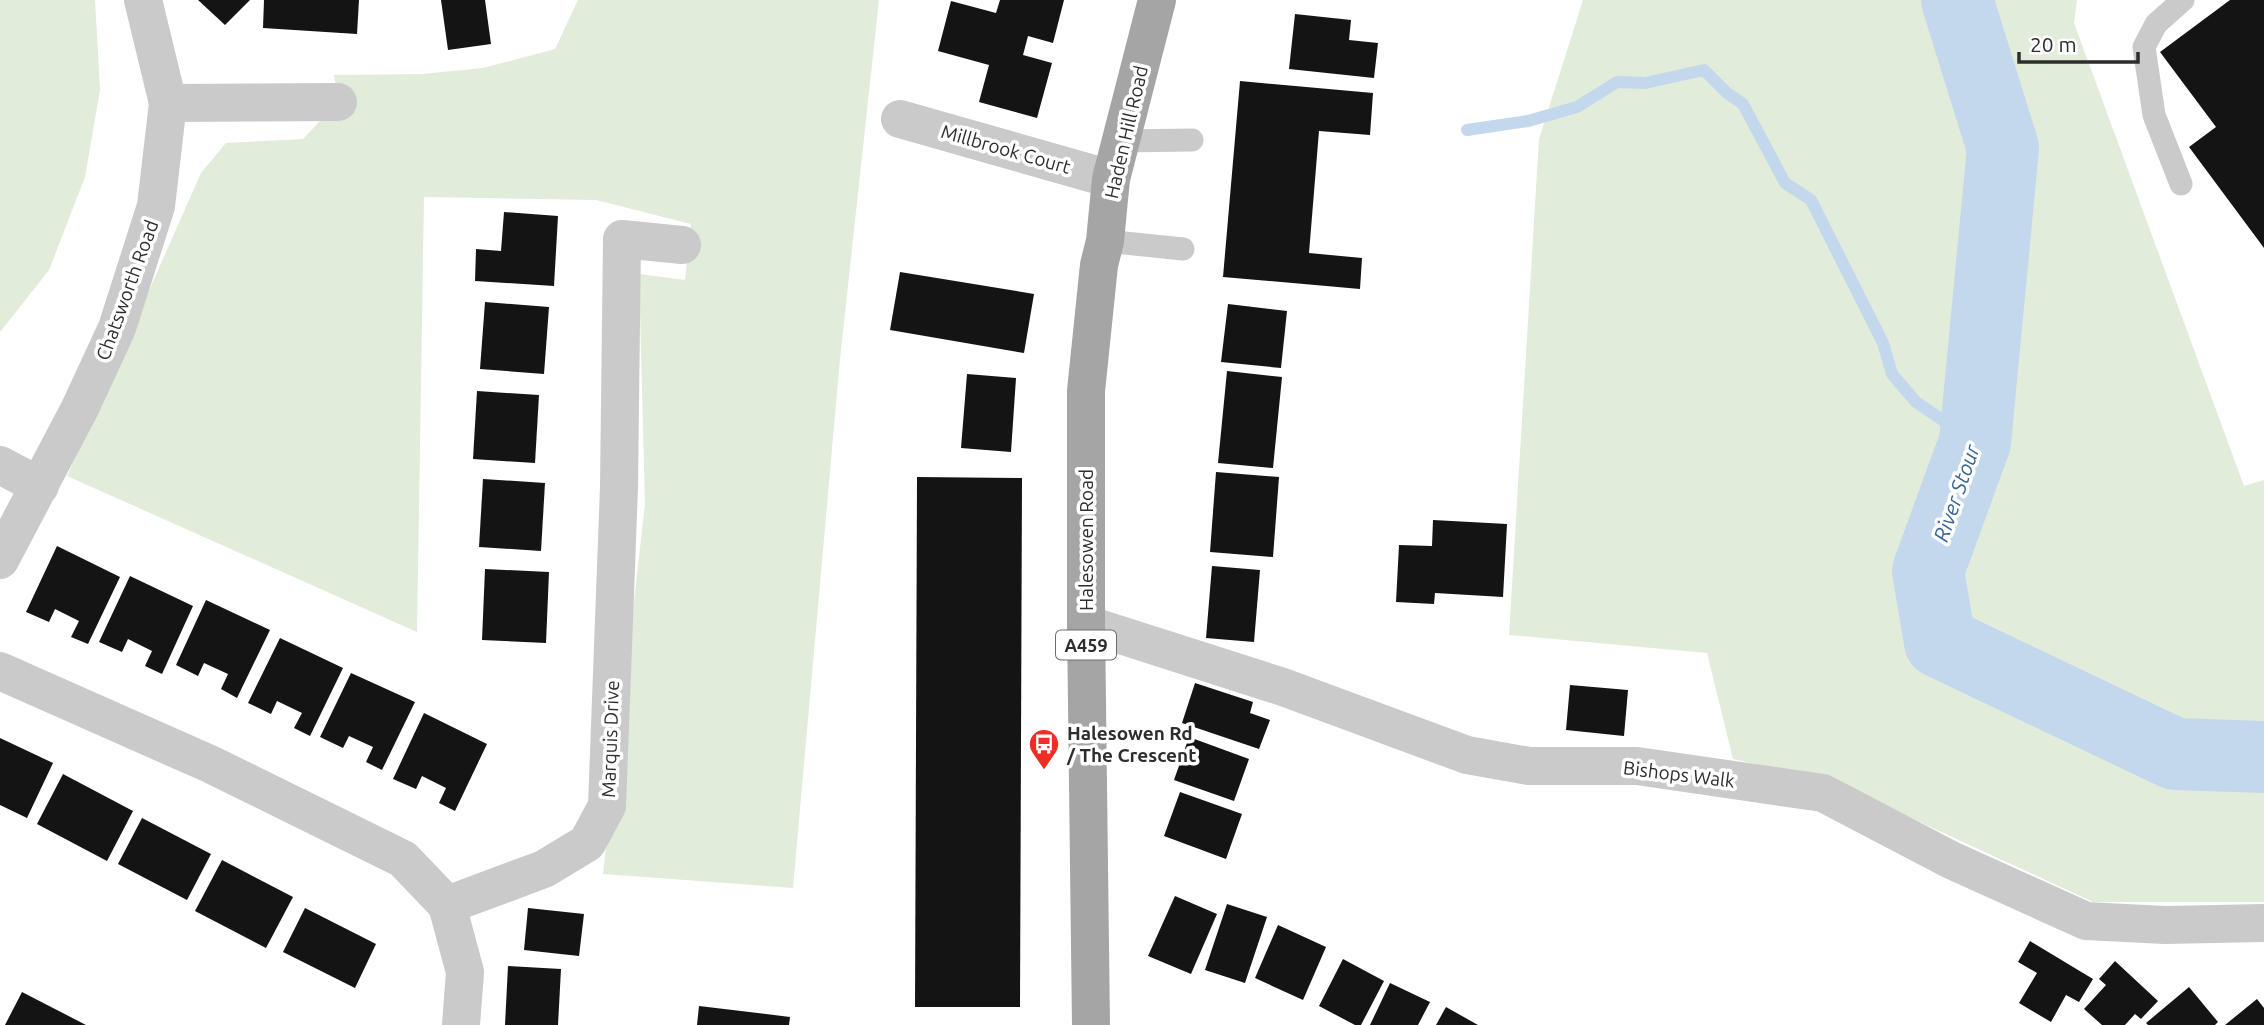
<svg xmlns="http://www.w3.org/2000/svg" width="2264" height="1025" viewBox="0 0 2264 1025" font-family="Ubuntu,sans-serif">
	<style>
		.green { fill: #e1ecda }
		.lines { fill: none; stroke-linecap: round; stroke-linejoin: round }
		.stream { stroke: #c4d8ed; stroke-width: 12 }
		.river { stroke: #c4d8ed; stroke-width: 72 }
		.building { fill: #141414 }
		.lane { stroke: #cacaca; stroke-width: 23 }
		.street { stroke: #cacaca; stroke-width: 38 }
		.primary { stroke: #a5a5a5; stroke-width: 38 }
		.labels { text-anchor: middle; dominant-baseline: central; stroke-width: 7; stroke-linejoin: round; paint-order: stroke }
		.shield { fill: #fff; stroke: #6c6c6c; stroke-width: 2 }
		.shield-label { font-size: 18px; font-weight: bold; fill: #2d2d2d }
		.street-label { font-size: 19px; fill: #2d2d2d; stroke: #fff }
		.poi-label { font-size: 19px; font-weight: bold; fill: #2d2d2d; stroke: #fff; text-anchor: start }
		.water-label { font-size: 21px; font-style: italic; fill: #366494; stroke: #fff }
	</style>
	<rect width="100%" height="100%" fill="#fff"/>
	<g class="green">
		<polygon points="0,0 95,0 100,90 85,177 49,270 0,332"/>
		<polygon points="578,0 879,0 840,359 793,888 603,874 645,504 639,274 685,280 691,224 596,200 424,197 417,632 67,476 201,173 226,143 303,139 338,102 334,75 422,74 483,68 555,49"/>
		<polygon points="1583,0 2077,0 2074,23 2244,486 2264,480 2264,902 2093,902 1831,781 1733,759 1707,653 1509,635 1539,139"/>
	</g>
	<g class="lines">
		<polyline class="stream" points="1467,130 1528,121 1577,107 1617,82 1645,83 1704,70 1727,93 1743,104 1785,183 1811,200 1883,343 1892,374 1916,402 1975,442"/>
		<polyline class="river" points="1957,0 2003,148 1975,442 1928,571 1940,642 2175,754 2264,757"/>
	</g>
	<g class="building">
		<polygon points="198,0 250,0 225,25"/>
		<polygon points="264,0 359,0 357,34 263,28"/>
		<polygon points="441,0 485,0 491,44 448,50"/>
		<polygon points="1000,0 1064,0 1053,43 1028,36 1023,55 1052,63 1037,118 979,102 989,65 938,51 951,1 996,13"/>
		<polygon points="2230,0 2264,0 2264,248 2189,147 2216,127 2160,52"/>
		<polygon points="1295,14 1351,20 1349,40 1378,43 1374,78 1289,69"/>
		<polygon points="1240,81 1373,93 1370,135 1319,131 1309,253 1362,258 1360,289 1223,277"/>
		<polygon points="504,212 558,216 554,286 475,281 476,249 501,251"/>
		<polygon points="900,272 1034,294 1024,353 890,330"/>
		<polygon points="485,302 549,307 544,374 480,369"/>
		<polygon points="1228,304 1287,311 1281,368 1221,362"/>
		<polygon points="1227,371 1282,377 1273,468 1218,463"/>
		<polygon points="967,374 1016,378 1011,452 961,448"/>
		<polygon points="477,391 539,395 535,463 473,459"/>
		<polygon points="1216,472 1279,477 1273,557 1210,552"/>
		<polygon points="917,477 1022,478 1020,1007 915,1007"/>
		<polygon points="483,479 545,483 541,551 479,547"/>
		<polygon points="1433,520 1507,524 1503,597 1435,593 1434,604 1396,602 1399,545 1432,546"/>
		<polygon points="57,546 120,577 88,644 71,637 79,621 55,609 49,622 26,612"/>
		<polygon points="1212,566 1260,570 1254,642 1206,638"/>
		<polygon points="485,569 549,572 546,643 482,640"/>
		<polygon points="130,576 193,606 162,674 145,666 152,651 128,639 122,652 99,642"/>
		<polygon points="206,600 270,630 237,698 221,689 228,674 204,663 198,676 176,665"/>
		<polygon points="280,638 343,668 310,736 294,728 302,713 277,701 271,714 248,703"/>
		<polygon points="351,673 415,702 382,770 366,762 373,747 349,736 343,748 320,737"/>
		<polygon points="1195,683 1253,702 1250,713 1270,720 1259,749 1182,723"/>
		<polygon points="1570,685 1628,690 1624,736 1566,730"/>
		<polygon points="424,713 487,744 455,811 439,803 446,788 422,776 416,789 393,779"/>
		<polygon points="1189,737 1249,759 1234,801 1174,780"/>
		<polygon points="0,738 53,763 27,818 0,805"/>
		<polygon points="63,774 133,811 107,861 37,824"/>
		<polygon points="1180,792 1242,814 1226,859 1164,836"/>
		<polygon points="142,818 211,854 187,900 118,864"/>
		<polygon points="222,860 293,897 266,948 195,911"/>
		<polygon points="1175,896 1217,914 1191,974 1148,956"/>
		<polygon points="1227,904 1267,917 1245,983 1205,970"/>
		<polygon points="305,908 376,944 355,988 283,952"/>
		<polygon points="528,908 584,914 579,956 524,950"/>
		<polygon points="1278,925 1326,947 1303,1000 1255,978"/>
		<polygon points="2030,941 2093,979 2079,1002 2066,995 2051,1022 2019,1003 2037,973 2018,962"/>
		<polygon points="1343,959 1384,981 1361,1025 1355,1025 1319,1006"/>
		<polygon points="2115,961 2158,1001 2141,1019 2135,1014 2125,1025 2102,1025 2084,1009 2106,985 2099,979"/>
		<polygon points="508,966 561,969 558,1025 505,1025"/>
		<polygon points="1390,983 1430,1002 1418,1025 1370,1025"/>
		<polygon points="2189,987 2218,1022 2215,1025 2148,1025 2146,1023"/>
		<polygon points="22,992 86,1025 5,1025"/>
		<polygon points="2257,999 2264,1008 2264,1025 2225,1025"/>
		<polygon points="699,1006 790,1017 789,1025 697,1025"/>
		<polygon points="1446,1007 1478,1025 1436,1025"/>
	</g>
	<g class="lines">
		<g class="lane">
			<polyline points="1121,141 1192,140"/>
			<polyline points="2181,184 2154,115 2144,47 2156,24 2183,0"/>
			<polyline points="1105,241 1183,249"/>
		</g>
		<g class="street">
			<polyline points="168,103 338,102"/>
			<polyline points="900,119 1111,179"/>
			<polyline points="0,465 40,486"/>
			<polyline points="0,560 80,408 117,328 156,206 168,103 143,0"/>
			<polyline points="1086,624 1283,687 1467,755 1529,766 1637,766 1823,793 1951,860 2086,921 2165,925 2264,923"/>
			<polyline points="0,671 210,764 403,859 447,905 544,869 587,843 607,806 619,487 622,239 682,245"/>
			<polyline points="447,905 465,972 461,1025"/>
		</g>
		<polyline class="primary" points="1091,1025 1086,624 1086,391 1099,265 1105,241 1111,179 1157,0"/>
	</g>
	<defs>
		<g id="bus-pin" transform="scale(1.575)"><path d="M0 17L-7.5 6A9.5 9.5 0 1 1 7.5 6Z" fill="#f02d23" stroke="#fff"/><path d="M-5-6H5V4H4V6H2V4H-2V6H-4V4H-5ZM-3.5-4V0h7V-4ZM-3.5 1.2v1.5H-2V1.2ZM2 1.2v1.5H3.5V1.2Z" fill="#fff"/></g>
	</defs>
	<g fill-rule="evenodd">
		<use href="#bus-pin" x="1044" y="744"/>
	</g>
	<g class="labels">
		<rect class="shield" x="1056" y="630.5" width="60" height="29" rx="5"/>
		<g class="shield-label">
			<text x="1086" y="645">A459</text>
		</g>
		<g class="street-label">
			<text transform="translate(1126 132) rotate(-77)">Haden Hill Road</text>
			<text transform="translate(1006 149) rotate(16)">Millbrook Court</text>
			<text transform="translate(127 290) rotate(-70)">Chatsworth Road</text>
			<text transform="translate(1086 540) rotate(-90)">Halesowen Road</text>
			<text transform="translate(610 739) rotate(-88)">Marquis Drive</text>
			<text transform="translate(1679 774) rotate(7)">Bishops Walk</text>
		</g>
		<g class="poi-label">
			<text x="1067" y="733">Halesowen Rd<tspan x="1067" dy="22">/ The Crescent</tspan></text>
		</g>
		<g class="water-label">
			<text transform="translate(1956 493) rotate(-71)">River Stour</text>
		</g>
	</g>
	<path d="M2019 52v10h119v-10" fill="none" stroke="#2d2d2d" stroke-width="3.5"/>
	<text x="2030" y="52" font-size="21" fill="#2d2d2d" stroke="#ffffff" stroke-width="5" paint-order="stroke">20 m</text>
</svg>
